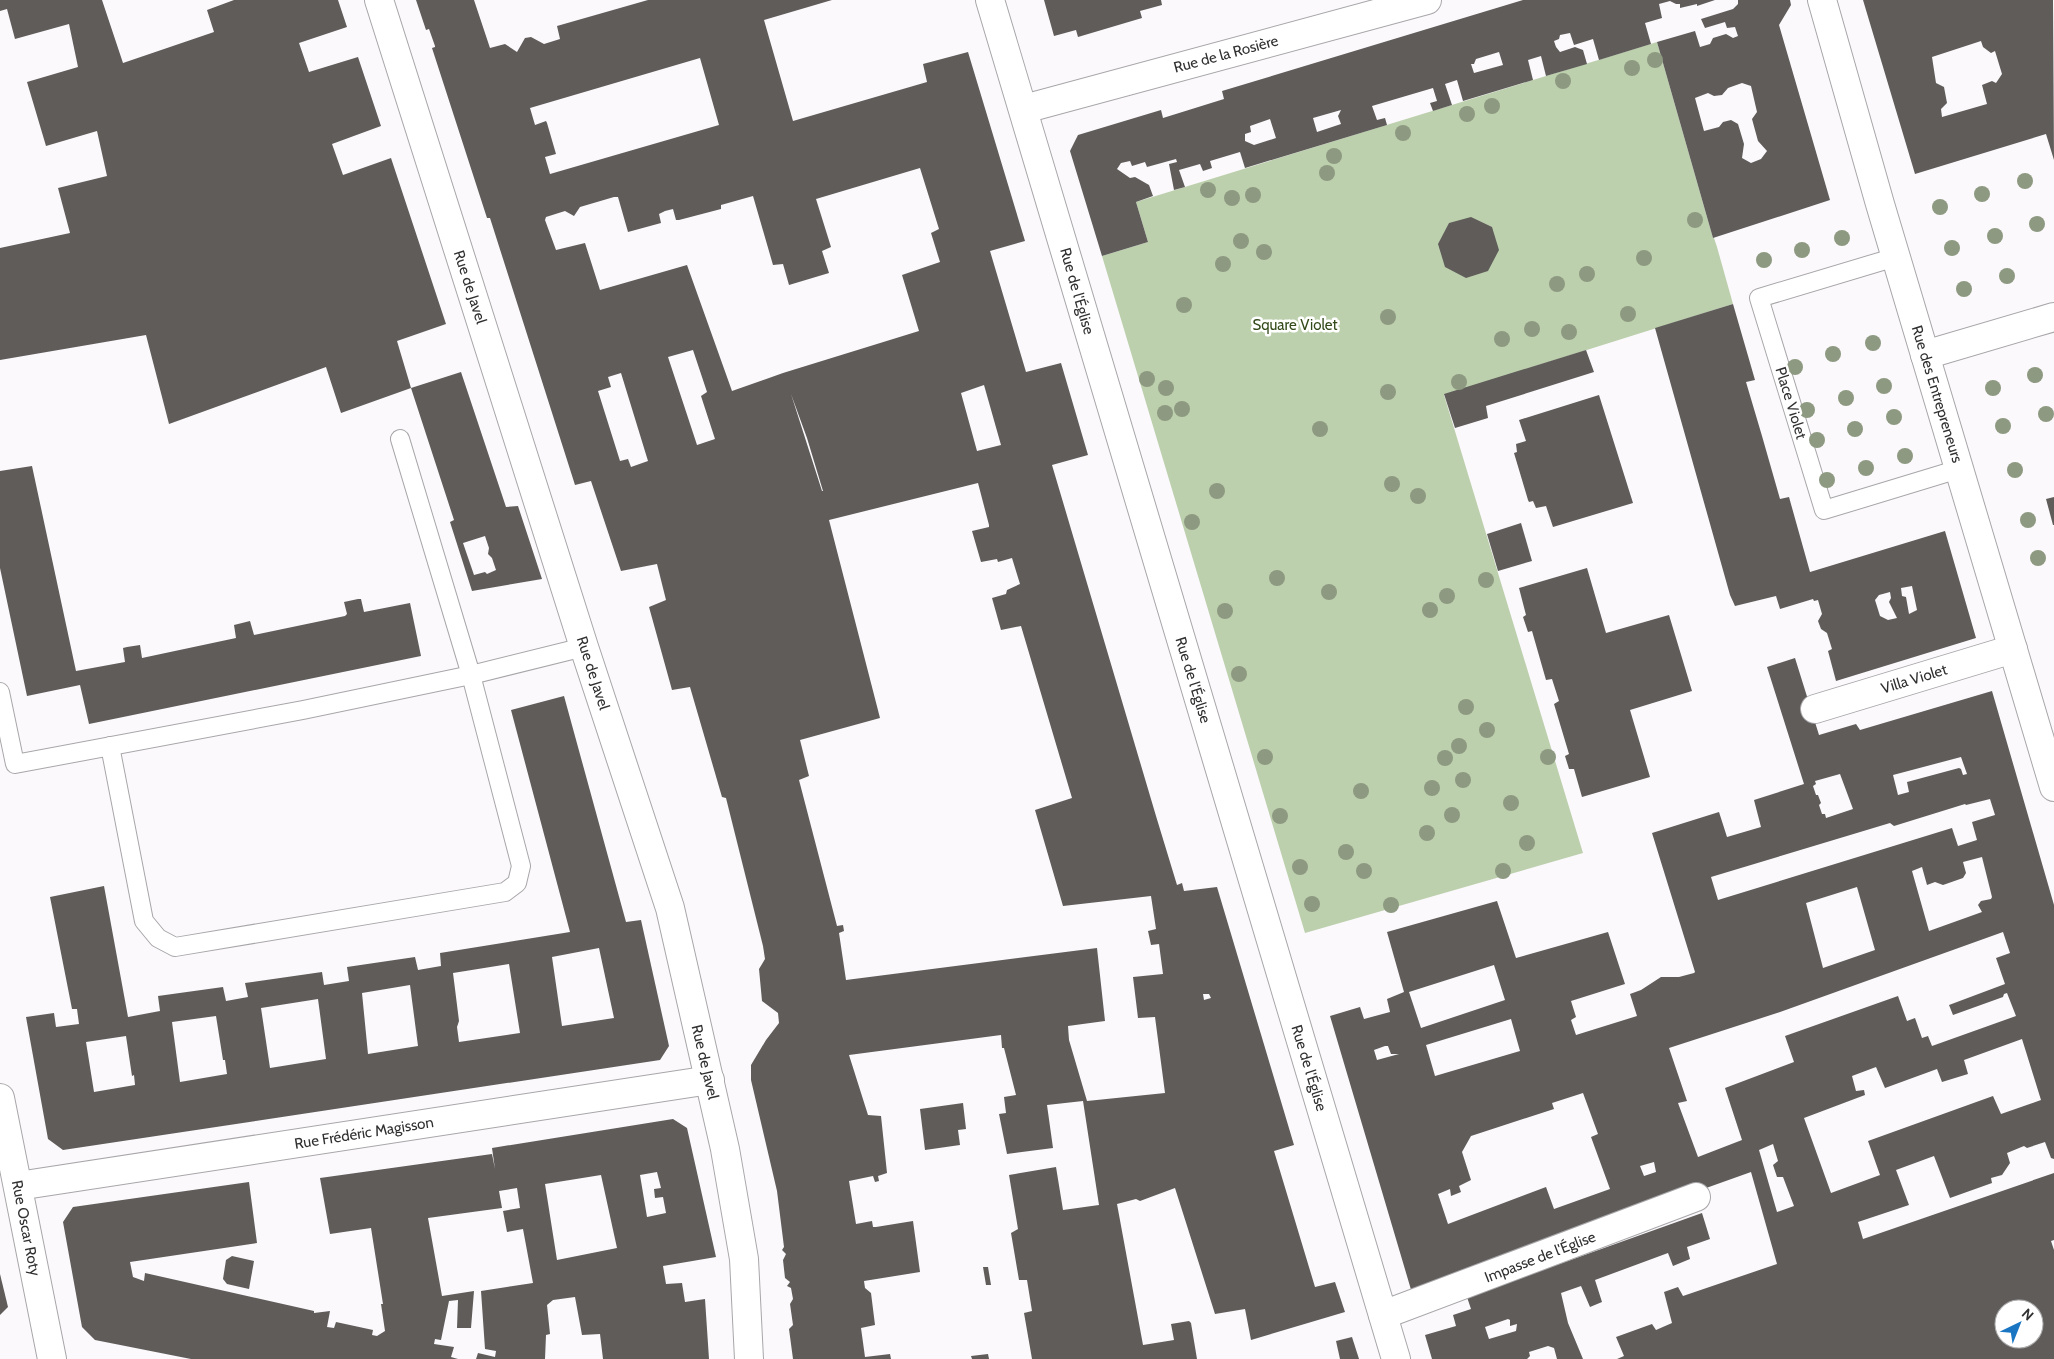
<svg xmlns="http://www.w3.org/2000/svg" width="2054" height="1359" viewBox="0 0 2054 1359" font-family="Cabin,sans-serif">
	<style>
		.green { fill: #bdd0ae }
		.building { fill: #5f5c5a; fill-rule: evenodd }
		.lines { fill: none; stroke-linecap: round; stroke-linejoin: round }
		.service-casing { stroke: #a8a6a9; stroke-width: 20 }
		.minor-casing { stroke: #a8a6a9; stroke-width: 30 }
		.tertiary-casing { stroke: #a8a6a9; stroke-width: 30 }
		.service { stroke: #fff; stroke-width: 18 }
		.minor { stroke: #fff; stroke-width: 28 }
		.tertiary { stroke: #fff; stroke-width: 28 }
		.tree { fill: #8d9980 }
		.labels { text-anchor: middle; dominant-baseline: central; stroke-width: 5; stroke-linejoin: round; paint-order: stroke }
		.street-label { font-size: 15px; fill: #313031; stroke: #fff }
		.park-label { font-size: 15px; fill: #334b1a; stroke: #fff }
	</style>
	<rect width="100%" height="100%" fill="#fbf9fc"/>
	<polygon class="green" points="1657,42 1713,238 1714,238 1717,247 1733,304 1444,395 1583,853 1305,933 1102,256 1148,242 1136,202"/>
	<g class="building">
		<polygon points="0,0 102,0 123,63 214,32 207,10 234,0 338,0 347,27 299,43 309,72 358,57 381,126 332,144 343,175 391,158 446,324 397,341 411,388 341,413 326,367 169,424 146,335 0,360 0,248 70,233 58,188 107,176 97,131 46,146 27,82 78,67 69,24 15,39 7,9 0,11"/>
		<path d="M416 0H474L490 48 505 44 517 52 525 38 531 37 544 44 560 39 557 26 648 0H832L764 20 793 121 927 82 923 64 968 52 1025 241 990 251 1026 372 1061 363 1088 455 1052 465 1156 816 1177 885 1182 883 1184 891 1217 887 1294 1145 1274 1151 1315 1287 1335 1282 1345 1312 1251 1340 1245 1309 1215 1314 1175 1188 1140 1201 1136 1199 1117 1204 1143 1345 1174 1340 1171 1324 1189 1321 1191 1323 1197 1359H1032L1024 1313 1032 1311 1027 1280H1019L1011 1233 1018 1229 1009 1175 1056 1167 1063 1210 1099 1205 1083 1101 1047 1105 1053 1148 1007 1154 999 1114 1006 1113 1004 1097 1016 1095 1004 1048H1002L1001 1035 849 1055 868 1115 881 1116 887 1173 878 1176 879 1181 875 1182 873 1176 849 1181 856 1224 872 1221 873 1227H876L913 1221 920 1272 864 1281 865 1288 871 1293 875 1325 861 1328 865 1357 890 1354 891 1359H793L789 1329 793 1325 790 1304 793 1299 791 1288 787 1286 790 1282 785 1278 783 1260 786 1254 782 1250 784 1247 777 1191 751 1080V1065L766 1040 779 1023 778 1013 762 1001 759 969 765 959 763 946 726 798 722 797 690 687 672 690 649 607 666 600 657 564 621 571 591 481 575 485 490 218H487L432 48 435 47V46L429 29 426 30ZM700 58 719 125 550 174 545 157 556 154 547 123 546 121 535 125 530 108ZM920 168 939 229 931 233 940 262 902 275 919 331 783 373 732 391 687 265 600 290 585 243 556 250 545 220 546 217 565 211 574 216 580 207 614 197H618L628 232 661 223 659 214 665 211 673 209 676 220H679L721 209V205L753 196 773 265 783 264 789 285 829 273 822 251 831 247 816 199ZM693 350 707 392 701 396 715 439 697 445 668 357ZM621 373 648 461 631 467 628 459 620 461 598 391 611 387 608 377ZM984 385 1001 445 977 451 961 393ZM791 394 807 438 823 491H822ZM978 483 989 525V527L972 531 981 562 997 559 998 562 1012 558 1020 584 1007 590 1006 594 992 598 1001 630 1021 626 1072 798 1035 810 1063 906 1151 896 1156 929 1148 931 1151 945 1159 944 1163 974 1133 977 1138 1018 1155 1017 1165 1093 1087 1101 1069 1040 1068 1026 1105 1021 1097 948 846 980 839 933 844 931 843 925 837 926 799 780 809 776 800 740 880 718 829 520ZM1203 994H1209L1211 998 1204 1000Z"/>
		<polygon points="1044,0 1161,0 1162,5 1140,11 1142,18 1078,37 1076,30 1054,36"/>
		<path d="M1523 0H1715L1697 6V4L1680 8V4H1676L1670 1 1659 4 1662 18 1645 23 1651 44 1599 60 1593 39 1574 45 1570 33 1560 35 1559 39 1554 41 1556 47 1560 52 1575 47 1583 50 1587 64 1546 76 1541 56 1528 60 1533 80 1463 101 1457 80 1445 84 1452 105 1433 111 1430 103 1437 101 1433 88 1372 106 1377 120 1385 118 1387 125 1245 168 1240 152 1210 161 1212 168 1203 171 1200 164 1179 170 1185 187 1174 190 1169 164 1177 162 1176 159 1147 167 1145 162 1132 166 1130 161 1121 163 1117 169 1130 178 1135 177 1149 185 1153 196 1136 202 1148 242 1102 256 1070 151 1078 135 1161 110 1163 118 1224 99 1222 91ZM1499 52 1503 65 1474 73 1471 64H1474L1476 59ZM1341 110 1338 116 1341 124 1317 132 1313 118ZM1270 119 1276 138 1254 145 1245 141V134L1251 132 1250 126Z"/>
		<path d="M1738 0H1790L1791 5 1779 25 1830 200 1713 238 1657 42 1695 31 1700 47 1710 44 1713 38 1726 34 1733 38 1738 36 1735 27 1727 28 1725 22 1705 28 1701 19 1733 9 1738 4ZM1742 83 1751 86 1757 112 1752 119 1758 141 1767 151 1761 159 1751 163 1742 158 1744 144 1738 124 1731 120 1723 122 1719 127 1704 131 1695 98 1708 93 1714 96 1722 95 1728 88Z"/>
		<path d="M1863 0H2053L2054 160 2046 134 1915 174ZM1981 41 1983 47 1991 53 1995 51 2002 74 1996 83 1992 81 1982 85 1987 104 1942 117 1941 109 1947 103 1944 87 1936 83 1932 57Z"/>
		<polygon points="1471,217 1492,227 1499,250 1488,271 1466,278 1445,267 1438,244 1449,223"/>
		<path d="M1733 304 1755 380 1746 382 1762 436 1780 499 1789 497 1810 572 1945 531 1976 638 1836 681 1828 651 1832 649 1827 633 1821 629 1818 621 1822 614 1818 600 1814 601 1813 599 1780 609 1776 596 1735 606 1730 595 1655 328ZM1912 586 1917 610 1909 614 1906 597 1902 596 1901 588ZM1890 592 1891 598 1889 602 1897 618 1888 620 1880 616 1875 600 1879 595Z"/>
		<polygon points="1586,350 1594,372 1486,406 1488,418 1455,428 1444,394"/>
		<path d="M461 372 506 507 518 506 542 579 472 591 450 522 454 520 411 388ZM485 536 489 548 488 554 492 558 496 570 487 574 485 572 474 575 463 543Z"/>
		<polygon points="1599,395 1633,503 1553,527 1546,506 1536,508 1533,501 1529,502 1528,500 1514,453 1517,452 1516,444 1526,441 1519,420"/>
		<polygon points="32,466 76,671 125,662 123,648 127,647 140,645 142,658 236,638 234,625 250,621 254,635 345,616 347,614 344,602 358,599 361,599 364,612 410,603 421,656 89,724 80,685 27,696 0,568 0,471"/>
		<polygon points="2054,497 2054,525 2053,525 2046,499"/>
		<polygon points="1521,523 1532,561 1498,571 1487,534"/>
		<polygon points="1587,568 1606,633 1669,615 1692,691 1630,710 1650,777 1582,797 1574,769 1569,769 1565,756 1569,754 1554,704 1559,701 1552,679 1546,680 1532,631 1528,632 1523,617 1526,615 1519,588"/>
		<path d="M1795 658 1819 735 1856 724 1860 730 1992 691 2054 905V1159L2051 1158 2045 1142 2027 1148 2024 1146 2007 1153 2010 1163 2002 1175 1991 1178 1992 1183 1950 1198 1934 1156 1896 1170 1909 1205 1858 1222 1863 1239 2054 1173V1240L2051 1241 2054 1250V1359H1617L1624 1356 1616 1337 1652 1324 1656 1330 1672 1323 1664 1292 1678 1287 1683 1296 1777 1264 1751 1172 1412 1293 1330 1016 1360 1007 1364 1019 1390 1012 1387 999 1404 992 1387 932 1497 901 1516 958 1608 932 1625 984 1571 1001 1576 1017 1571 1020 1576 1035 1637 1016 1630 994 1641 990 1661 977H1679L1694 973 1695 972 1652 833 1719 812 1727 837 1761 827 1754 800 1804 784 1767 667ZM1961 757 1967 774 1963 775 1961 769 1959 768 1907 782 1909 792 1898 795 1893 775ZM1840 774 1853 809 1826 818 1825 814H1822L1819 805 1821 803 1818 795H1816L1813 786 1816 784 1815 781ZM1990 799 1995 815 1972 822 1977 840 1958 846 1952 828 1718 900 1711 877 1890 823 1894 826 1965 804 1966 805ZM1982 857 1992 897 1991 899 1981 901 1978 905 1982 912 1929 931 1912 871 1922 867 1927 885 1935 882 1943 885 1963 878 1966 873 1963 862ZM1857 887 1875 950 1823 968 1806 903ZM2003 932 2010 953 1996 958 2005 984 1949 1005 1953 1015 2003 997 2004 994 2007 993 2016 1016 1932 1046 1928 1036 1922 1038 1915 1018 1907 1021 1898 996 1785 1036 1794 1062 1725 1088 1742 1140 1698 1157 1678 1103 1687 1101 1669 1048 1777 1013ZM1494 965 1505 1000 1421 1028 1409 992ZM1511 1019 1520 1051 1435 1076 1426 1045ZM2022 1039 2041 1100 2001 1114 1993 1096 1868 1141 1880 1175 1831 1193 1804 1118 1865 1095 1864 1090 1856 1091 1852 1076 1876 1067 1885 1088 1937 1069 1942 1082 1968 1074 1964 1060ZM1385 1046H1388L1391 1054H1399L1377 1060 1374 1050ZM1583 1093 1598 1134 1591 1137 1610 1189 1554 1209 1546 1187 1448 1224 1438 1194 1450 1189 1451 1196 1461 1192 1459 1186 1471 1180 1462 1152 1471 1136 1554 1109 1552 1103ZM1773 1144 1778 1161 1773 1165 1777 1177H1783L1794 1206 1777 1212 1759 1150ZM1654 1162 1656 1172 1644 1176 1640 1166ZM2004 1309H2034V1339H2004Z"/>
		<path d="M564 696 626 922 641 920 669 1046 660 1060 63 1150 48 1139 26 1017 54 1013 56 1027 79 1024 77 1009H72L50 897 104 886 128 1017 160 1011 158 996 223 987 226 1001 248 997 245 983 322 972 324 985 349 981 347 967 415 957 418 970 441 966 440 953 570 932 511 710ZM599 948 614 1018 562 1026 552 957ZM509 964 520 1033 459 1042 457 1027 459 1021 453 973ZM410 985 418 1046 368 1054 362 993ZM318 999 326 1059 270 1068 261 1008ZM216 1016 223 1060H225L227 1074 180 1082 172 1022ZM126 1036 132 1076 134 1075 135 1085 94 1092 86 1042Z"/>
		<polygon points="963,1103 966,1129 958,1130 960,1145 925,1150 920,1109"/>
		<path d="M673 1119 687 1128 716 1257 663 1266 666 1284 682 1283 685 1302 705 1299 709 1359H603L600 1334 582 1335 575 1297 553 1300 547 1305 550 1334 546 1335 545 1359H476L478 1353 495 1357 496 1351 485 1349 481 1291 533 1283 523 1229 507 1232 503 1211 520 1208 517 1188 499 1191 502 1208 428 1218 442 1296 474 1291 471 1328H457L458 1300 449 1301 441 1340 435 1339 434 1344 454 1347 451 1357 458 1359H191L95 1340 82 1327 63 1222 73 1207 249 1182 257 1243 130 1262 133 1277 144 1281 145 1273 314 1311V1313L330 1311 327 1327 334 1328 336 1322 373 1330 372 1335 377 1336 385 1331 381 1304H383L371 1228 330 1234 320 1178 492 1154 495 1169 492 1148ZM657 1172 661 1188 654 1189 655 1198 663 1197 666 1213 647 1217 640 1175ZM601 1175 617 1248 557 1260 545 1184Z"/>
		<path d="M1702 1213 1710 1239 1687 1247 1690 1259 1673 1266 1668 1253 1595 1280 1602 1302 1590 1307 1581 1286 1561 1293 1568 1323 1583 1359H1557L1554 1348 1548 1346 1529 1352 1530 1356 1527 1359H1432L1425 1335 1456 1326 1453 1315 1471 1309 1467 1297ZM1508 1319 1510 1320V1326L1517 1324 1516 1331 1489 1339 1485 1327Z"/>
		<polygon points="232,1256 254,1261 249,1289 227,1284 223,1279 226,1260"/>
		<polygon points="983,1267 988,1267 991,1285 986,1285"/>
		<polygon points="0,1274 8,1307 0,1315"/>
		<polygon points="1352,1337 1359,1359 1340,1359 1336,1341"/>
		<polygon points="988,1354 989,1359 972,1359 971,1356"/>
	</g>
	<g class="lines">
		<g class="service-casing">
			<g id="service">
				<polyline points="1896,257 1759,298 1824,510 1959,469"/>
				<polyline points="0,692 15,764 303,710 471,675 584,647"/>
				<polyline points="110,746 144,921 158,938 175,947 505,892 517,883 521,866 471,675 400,439"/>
			</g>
		</g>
		<g class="minor-casing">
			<g id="minor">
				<polyline points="379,0 584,647 670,908 725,1149 744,1259 749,1359"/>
				<polyline points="990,0 1396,1359"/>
				<polyline points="1024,109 1427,0"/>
				<polyline points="1925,355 2054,317"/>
				<polyline points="1815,709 2013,649"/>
				<polyline points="0,1098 52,1359"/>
				<polyline points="18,1186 710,1080"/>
				<polyline points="1383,1315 1696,1197"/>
			</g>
		</g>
		<g class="tertiary-casing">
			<polyline id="tertiary" points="1822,0 1880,204 2054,787"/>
		</g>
		<use href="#service" class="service"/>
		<use href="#minor" class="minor"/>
		<use href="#tertiary" class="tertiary"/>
	</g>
	<g class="tree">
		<circle cx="1655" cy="60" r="8"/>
		<circle cx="1632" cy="68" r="8"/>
		<circle cx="1563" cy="81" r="8"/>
		<circle cx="1492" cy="106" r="8"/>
		<circle cx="1467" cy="114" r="8"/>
		<circle cx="1403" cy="133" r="8"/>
		<circle cx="1334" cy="156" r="8"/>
		<circle cx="1327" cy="173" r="8"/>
		<circle cx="2025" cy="181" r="8"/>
		<circle cx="1208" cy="190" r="8"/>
		<circle cx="1982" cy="194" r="8"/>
		<circle cx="1253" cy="195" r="8"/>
		<circle cx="1232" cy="198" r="8"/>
		<circle cx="1940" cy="207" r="8"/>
		<circle cx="1695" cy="220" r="8"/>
		<circle cx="2037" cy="224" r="8"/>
		<circle cx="1995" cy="236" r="8"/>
		<circle cx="1842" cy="238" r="8"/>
		<circle cx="1241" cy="241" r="8"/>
		<circle cx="1952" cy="248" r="8"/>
		<circle cx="1802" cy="250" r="8"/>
		<circle cx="1264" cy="252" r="8"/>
		<circle cx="1644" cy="258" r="8"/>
		<circle cx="1764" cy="260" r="8"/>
		<circle cx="1223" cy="264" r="8"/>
		<circle cx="1587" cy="274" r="8"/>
		<circle cx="2007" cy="276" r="8"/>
		<circle cx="1557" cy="284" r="8"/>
		<circle cx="1964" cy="289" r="8"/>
		<circle cx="1184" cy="305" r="8"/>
		<circle cx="1628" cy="314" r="8"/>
		<circle cx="1388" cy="317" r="8"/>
		<circle cx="1532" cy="329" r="8"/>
		<circle cx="1569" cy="332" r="8"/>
		<circle cx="1502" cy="339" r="8"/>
		<circle cx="1873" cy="343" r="8"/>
		<circle cx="1833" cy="354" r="8"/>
		<circle cx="1795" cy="367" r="8"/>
		<circle cx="2035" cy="375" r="8"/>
		<circle cx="1147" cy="379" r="8"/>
		<circle cx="1459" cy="382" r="8"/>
		<circle cx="1884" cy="386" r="8"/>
		<circle cx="1166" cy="388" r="8"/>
		<circle cx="1993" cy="388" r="8"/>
		<circle cx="1388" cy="392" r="8"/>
		<circle cx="1846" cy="398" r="8"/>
		<circle cx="1182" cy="409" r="8"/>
		<circle cx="1807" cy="410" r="8"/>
		<circle cx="1165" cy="413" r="8"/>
		<circle cx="2046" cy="414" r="8"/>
		<circle cx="1894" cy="417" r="8"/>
		<circle cx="2003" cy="426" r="8"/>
		<circle cx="1320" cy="429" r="8"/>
		<circle cx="1855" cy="429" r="8"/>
		<circle cx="1817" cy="440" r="8"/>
		<circle cx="1905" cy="456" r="8"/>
		<circle cx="1866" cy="468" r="8"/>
		<circle cx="2015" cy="470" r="8"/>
		<circle cx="1827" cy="480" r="8"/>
		<circle cx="1392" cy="484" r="8"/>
		<circle cx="1217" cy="491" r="8"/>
		<circle cx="1418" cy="496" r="8"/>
		<circle cx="2028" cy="520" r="8"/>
		<circle cx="1192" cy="522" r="8"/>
		<circle cx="2038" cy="558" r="8"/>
		<circle cx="1277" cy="578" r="8"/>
		<circle cx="1486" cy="580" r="8"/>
		<circle cx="1329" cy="592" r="8"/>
		<circle cx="1447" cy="596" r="8"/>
		<circle cx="1430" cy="610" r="8"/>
		<circle cx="1225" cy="611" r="8"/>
		<circle cx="1239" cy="674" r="8"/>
		<circle cx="1466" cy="707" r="8"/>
		<circle cx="1487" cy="730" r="8"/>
		<circle cx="1459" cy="746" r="8"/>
		<circle cx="1265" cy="757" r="8"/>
		<circle cx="1548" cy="757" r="8"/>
		<circle cx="1445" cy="758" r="8"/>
		<circle cx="1463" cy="780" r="8"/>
		<circle cx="1432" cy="788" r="8"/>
		<circle cx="1361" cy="791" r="8"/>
		<circle cx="1511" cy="803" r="8"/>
		<circle cx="1452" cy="815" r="8"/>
		<circle cx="1280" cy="816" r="8"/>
		<circle cx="1427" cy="833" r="8"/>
		<circle cx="1527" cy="843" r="8"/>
		<circle cx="1346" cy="852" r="8"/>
		<circle cx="1300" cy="867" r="8"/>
		<circle cx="1364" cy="871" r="8"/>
		<circle cx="1503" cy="871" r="8"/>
		<circle cx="1312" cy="904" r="8"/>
		<circle cx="1391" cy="905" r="8"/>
	</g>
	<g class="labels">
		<g class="street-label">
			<text transform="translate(1226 54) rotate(-15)">Rue de la Rosière</text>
			<text transform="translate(470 287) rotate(72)">Rue de Javel</text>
			<text transform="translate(1077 291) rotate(74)">Rue de l'Église</text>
			<text transform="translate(1937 394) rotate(73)">Rue des Entrepreneurs</text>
			<text transform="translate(1791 403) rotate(73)">Place Violet</text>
			<text transform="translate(593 673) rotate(72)">Rue de Javel</text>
			<text transform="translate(1914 679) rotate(-17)">Villa Violet</text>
			<text transform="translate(1193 680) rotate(73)">Rue de l'Église</text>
			<text transform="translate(705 1062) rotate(77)">Rue de Javel</text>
			<text transform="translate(1309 1068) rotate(73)">Rue de l'Église</text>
			<text transform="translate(364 1133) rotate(-9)">Rue Frédéric Magisson</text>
			<text transform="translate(26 1228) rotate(79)">Rue Oscar Roty</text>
			<text transform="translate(1540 1257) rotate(-21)">Impasse de l'Église</text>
		</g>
		<g class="park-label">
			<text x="1295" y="325">Square Violet</text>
		</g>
	</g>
	<g transform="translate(2019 1324) rotate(43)"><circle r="24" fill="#ffffff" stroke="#adacad"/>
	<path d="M0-4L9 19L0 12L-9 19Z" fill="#1a76c3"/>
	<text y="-8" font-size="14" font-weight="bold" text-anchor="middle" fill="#313031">N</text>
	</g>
</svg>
